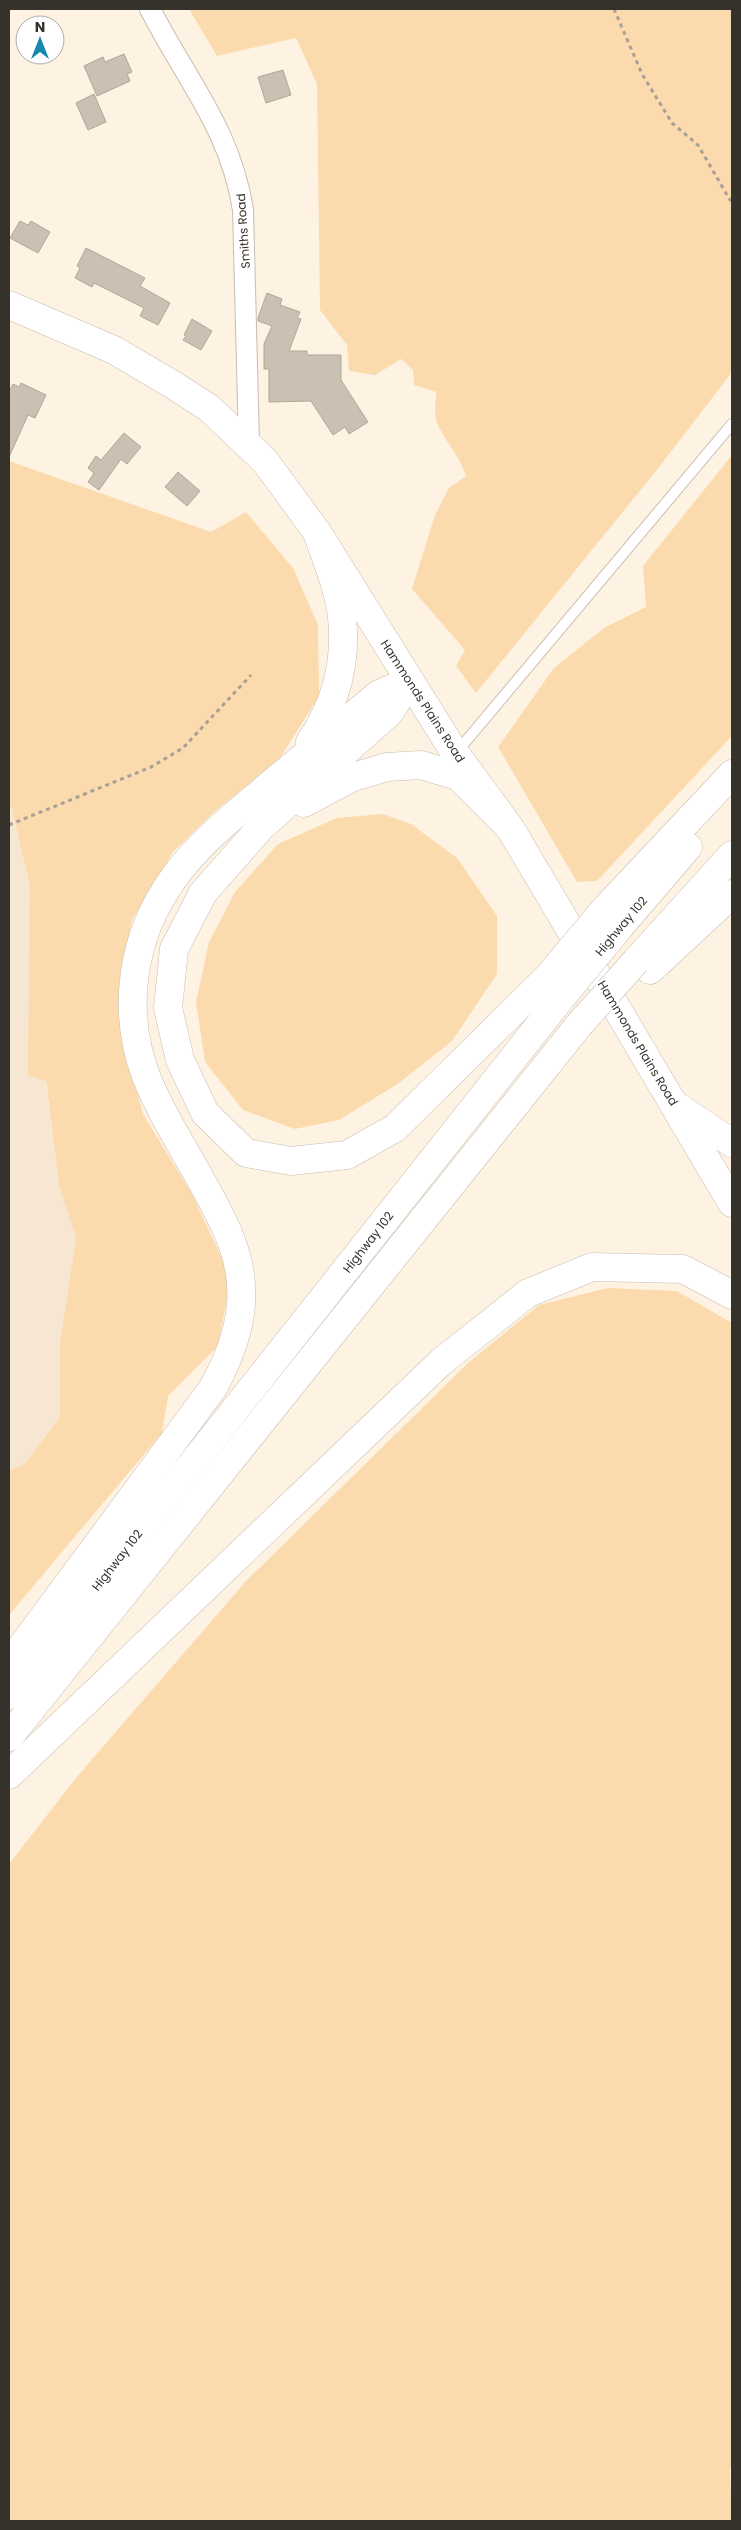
<svg xmlns="http://www.w3.org/2000/svg" width="741" height="2530" viewBox="0 0 741 2530" font-family="Poppins,sans-serif">
	<style>
		.built { fill: #f6e6d2 }
		.green { fill: #fbdbae }
		.building { fill: #cbc1b2; stroke: #b1a799 }
		.lines { fill: none; stroke-linecap: round; stroke-linejoin: round }
		.lane-casing { stroke: #c8bdaf; stroke-width: 12 }
		.street-casing { stroke: #c8bdaf; stroke-width: 22 }
		.secondary-casing { stroke: #c8bdaf; stroke-width: 29 }
		.highway-casing { stroke: #c8bdaf; stroke-width: 29 }
		.path { stroke: #a8a095; stroke-width: 3; stroke-dasharray: 4 4; stroke-linecap: butt }
		.lane { stroke: #fff; stroke-width: 10 }
		.street { stroke: #fff; stroke-width: 20 }
		.secondary { stroke: #fff; stroke-width: 28 }
		.highway { stroke: #fff; stroke-width: 28 }
		.highway-bridge-casing { stroke: #c8bdaf; stroke-width: 29; stroke-linecap: butt }
		.highway-bridge { stroke: #fff; stroke-width: 28 }
		.labels { text-anchor: middle; dominant-baseline: central; stroke-width: 4.5; stroke-linejoin: round; paint-order: stroke }
		.street-label { font-size: 12px; fill: #35312b; stroke: #fff }
	</style>
	<rect width="100%" height="100%" fill="#fef2e3"/>
	<polygon class="built" points="9,806 12,809 30,887 30,967 59,1185 76,1238 60,1343 60,1417 25,1463 9,1471"/>
	<g class="green">
		<path d="M189 9H732V372L660 466 476 693 456 666 465 650 412 589 435 515 449 488 466 476C460 455 443 440 436 420 434 412 436 400 436 392L414 385 413 370 401 359 375 375 349 371 347 345 320 310 317 84 296 38 217 56Z"/>
		<polygon points="732,455 732,736 597,881 577,882 498,747 554,668 604,628 646,607 643,566"/>
		<polygon points="9,461 211,532 246,512 293,568 318,625 319,696 278,761 215,811 173,852 132,920 121,973 122,1035 143,1114 192,1194 231,1278 218,1346 168,1396 162,1433 9,1615 9,1471 25,1463 60,1417 60,1343 76,1238 59,1185 46,1081 28,1075 30,887 12,809 9,806"/>
		<polygon points="383,814 411,824 457,858 497,916 497,974 452,1041 399,1083 339,1120 295,1129 243,1110 205,1062 196,1002 209,942 235,892 278,844 337,818"/>
		<polygon points="608,1288 677,1291 732,1323 732,2468 730,2468 732,2521 9,2521 9,1864 76,1778 246,1581 468,1363 539,1305"/>
	</g>
	<g class="building">
		<polygon points="124,54 132,72 127,74 130,81 97,96 84,66 103,57 105,62"/>
		<polygon points="283,70 291,95 266,103 258,77"/>
		<polygon points="94,94 106,122 88,130 76,103"/>
		<polygon points="20,221 28,225 31,221 50,232 38,253 10,238"/>
		<polygon points="86,248 145,278 140,286 170,303 158,325 140,316 144,308 94,283 92,287 75,278 80,268 77,266"/>
		<polygon points="267,293 282,299 280,305 300,312 297,318 301,319 289,351 307,351 307,355 341,355 341,380 368,422 349,434 345,427 333,435 311,401 269,402 269,369 264,369 264,344 272,326 258,321 258,318"/>
		<polygon points="192,319 212,331 201,350 183,340 186,336 184,335"/>
		<polygon points="21,383 46,395 35,418 28,415 9,457 9,392 13,384 19,387"/>
		<polygon points="124,433 141,447 127,464 121,459 99,490 88,482 94,473 88,468 96,456 101,460"/>
		<polygon points="178,472 200,491 187,506 165,487"/>
	</g>
	<g class="lines">
		<g class="lane-casing">
			<polyline id="lane" points="456,753 732,424"/>
		</g>
		<g class="street-casing">
			<path id="street" d="M150 9C185 78 231 130 243 210L249 444"/>
		</g>
		<g class="secondary-casing">
			<polyline id="secondary" points="9,305 114,350 175,386 209,408 265,461 317,532 455,753 510,828 732,1203"/>
		</g>
		<g class="highway-casing">
			<g id="highway">
				<polyline points="409,681 390,712 261,827 203,893 174,949 168,1008 180,1060 205,1113 246,1153 291,1161 347,1155 395,1128 548,977"/>
				<path d="M310 742C336 704 347 663 342 617 339 589 326 559 317 532"/>
				<polyline points="304,803 353,777 387,767 421,765 458,776 510,828"/>
				<polyline points="604,910 732,774"/>
				<polyline points="617,930 688,847"/>
				<polyline points="636,961 732,855"/>
				<polyline points="650,970 732,894"/>
				<polyline points="675,1105 732,1143"/>
				<path d="M9 1664 213 1388C230 1357 244 1321 241 1285 239 1247 220 1215 202 1182 183 1147 160 1112 146 1076 121 1009 132 936 173 879 200 841 236 814 271 784 307 754 343 724 379 694L409 681"/>
				<polyline points="9,1695 561,998"/>
				<polyline points="9,1737 579,1025"/>
				<polyline points="9,1775 441,1362 528,1293 592,1267 683,1269 732,1295"/>
			</g>
		</g>
		<g class="path">
			<polyline points="614,9 642,74 672,123 698,145 730,200 732,200"/>
			<polyline points="9,825 151,767 183,748 251,675"/>
		</g>
		<use href="#lane" class="lane"/>
		<use href="#street" class="street"/>
		<use href="#secondary" class="secondary"/>
		<use href="#highway" class="highway"/>
		<g class="highway-bridge-casing">
			<g id="highway-bridge">
				<polyline points="548,977 604,910"/>
				<polyline points="561,998 617,930"/>
				<polyline points="579,1025 636,961"/>
			</g>
		</g>
		<use href="#highway-bridge" class="highway-bridge"/>
	</g>
	<g class="labels">
		<g class="street-label">
			<text transform="translate(243 231) rotate(-94)">Smiths Road</text>
			<text transform="translate(423 701) rotate(57)">Hammonds Plains Road</text>
			<text transform="translate(621 926) rotate(-50)">Highway 102</text>
			<text transform="translate(638 1043) rotate(59)">Hammonds Plains Road</text>
			<text transform="translate(368 1242) rotate(-52)">Highway 102</text>
			<text transform="translate(117 1560) rotate(-52)">Highway 102</text>
		</g>
	</g>
	<rect width="741" height="2530" fill="none" stroke="#35312b" stroke-width="20"/>
	<g transform="translate(40 40)"><circle r="24" fill="#ffffff" stroke="#aeadaa"/>
	<path d="M0-4L9 19L0 12L-9 19Z" fill="#148bae"/>
	<text y="-8" font-size="14" font-weight="bold" text-anchor="middle" fill="#35312b">N</text>
	</g>
</svg>
